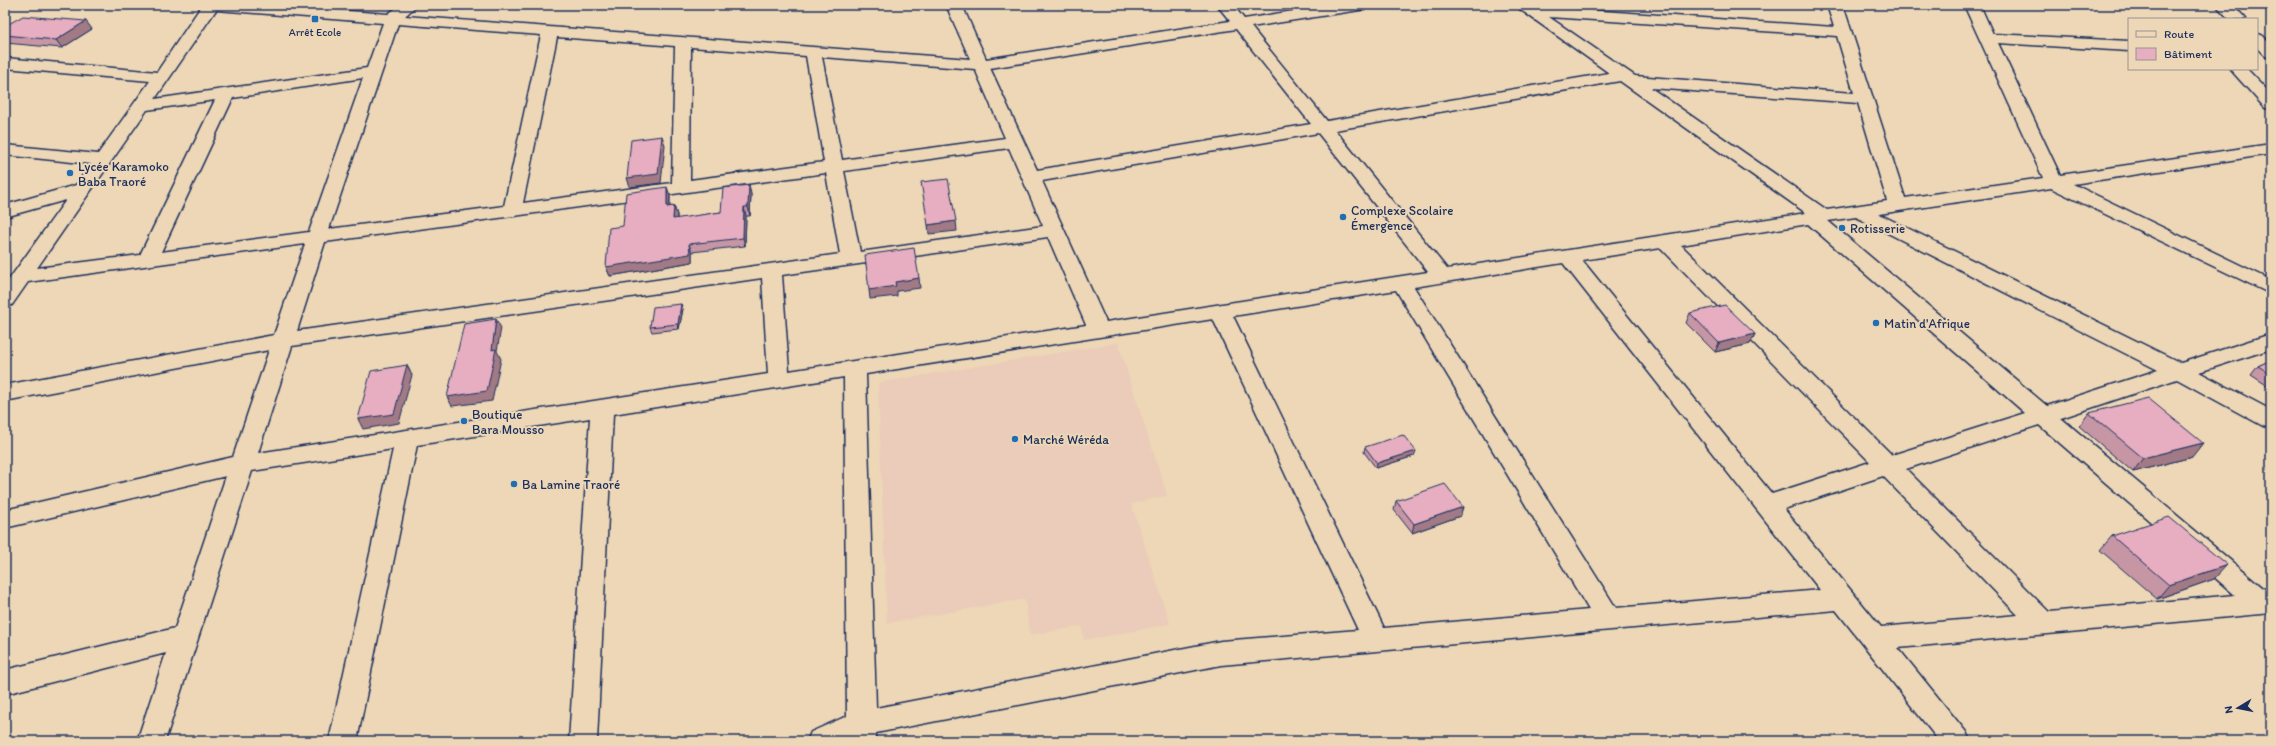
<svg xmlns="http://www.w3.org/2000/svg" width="2276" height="746" viewBox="0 0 2276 746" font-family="Itim,sans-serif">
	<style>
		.built { fill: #ebcbb9 }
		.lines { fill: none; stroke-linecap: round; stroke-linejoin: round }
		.minor-casing { stroke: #1b2f5e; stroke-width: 3 }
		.minor { fill: #edd7b6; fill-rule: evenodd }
		.wall { fill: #c696a5; stroke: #1b2f5e }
		.shaded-wall { fill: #a17a86; stroke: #1b2f5e }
		.building { fill: #e6aec0; stroke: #1b2f5e }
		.poi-dot { fill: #1f6fb2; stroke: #edd7b6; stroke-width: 1.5 }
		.labels { text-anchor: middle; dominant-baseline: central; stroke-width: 4; stroke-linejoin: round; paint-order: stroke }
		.far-poi-label { font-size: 11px; fill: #1b2f5e; stroke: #edd7b6 }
		.poi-label { font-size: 13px; fill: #1b2f5e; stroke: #edd7b6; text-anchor: start }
	</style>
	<rect width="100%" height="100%" fill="#edd7b6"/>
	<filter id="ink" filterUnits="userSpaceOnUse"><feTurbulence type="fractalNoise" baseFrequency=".025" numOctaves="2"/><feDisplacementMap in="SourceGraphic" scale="8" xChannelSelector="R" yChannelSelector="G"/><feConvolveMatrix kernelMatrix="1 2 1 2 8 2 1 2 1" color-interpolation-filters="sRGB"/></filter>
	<g filter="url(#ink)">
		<polygon class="built" points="1118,343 1167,495 1131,504 1170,624 1084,640 1082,626 1030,635 1025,599 887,623 878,383"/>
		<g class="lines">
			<g class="minor-casing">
				<g id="minor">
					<path d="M202 5H269L388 14 400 5H417L405 16 970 59 946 5H962L986 59 1230 21 1217 5H1233L1244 19 1331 5H1368L1365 8 1360 10 1251 27 1327 121 1609 73 1514 5 1834 27 1827 5H1843L1905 198 2043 178 1964 5H1980L1993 34 2129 41V51L1998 43 2060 175 2271 144V154L2073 184 2271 280V294L2051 188 1879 214 2181 363 2271 334V349L2199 372 2271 410V428L2263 426 2177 379 2061 418 2268 592 2271 591V613L1898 648 1966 732 1970 741H1939L1836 610 1221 665 876 733V741H807L811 732 847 716 844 377 613 414 597 741H569L590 418 417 445 357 741H329L393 449 252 471 165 741H137L166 653 5 694V670L175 628 226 476 5 528V510L233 457 269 350 5 401V385L274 335 305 244 28 282 12 305 5 307V285L66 200 5 217V205L76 185 91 164 5 155V145L98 154 150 81 5 68V58L157 72ZM216 10 383 23 367 68 155 99ZM1549 17 1837 36 1854 93 1635 76ZM398 24 541 35 504 206 329 229ZM1236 29 1311 124 1037 170 990 68ZM557 37 675 46 672 183 523 203ZM691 47 806 56 824 162 690 180ZM822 57 975 69 1005 138 842 160ZM363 78 309 232 161 252 233 98ZM1620 81 1806 213 1447 269 1335 130ZM1651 88 1858 103 1887 201 1827 210ZM215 100 140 255 37 268 147 110ZM1318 133 1428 272 1106 322 1042 181ZM1009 148 1043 226 860 252 844 171ZM826 173 840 254 297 331 325 242ZM1856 217 2158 370 2047 406 1828 221ZM1808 224 2025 413 1892 455 1681 245ZM1048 237 1086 325 789 371 782 275ZM1661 248 1870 462 1772 494 1582 260ZM1563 263 1820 590 1616 608 1414 287ZM762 278 768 374 258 453 292 346ZM1396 290 1589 610 1384 628 1233 316ZM1213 319 1358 630 1221 641 876 708 866 374ZM2039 425 2235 595 2049 612 1906 469ZM1883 476 2018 615 1881 627 1784 509Z"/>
					<polygon points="2216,5 2233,5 2246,19 2229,19"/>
					<polygon points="2257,34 2263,36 2271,44 2271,58 2265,56 2257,48"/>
					<polygon points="2230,69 2247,69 2271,94 2271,109 2265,108"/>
				</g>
			</g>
			<use href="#minor" class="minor"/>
		</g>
		<g class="wall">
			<polygon points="1674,5 1700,5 1699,9 1676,8"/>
			<polygon points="5,26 92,29 62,48 5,43"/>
			<polygon points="751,194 750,216 746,216 745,246 692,252 692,262 610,276 606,267 623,226 670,196 670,207 674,206 677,215 677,219 721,212"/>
			<polygon points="681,304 683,309 679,329 652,332 650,327"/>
			<polygon points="1690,313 1755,334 1750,344 1715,352 1686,323"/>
			<polygon points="2271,360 2271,388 2251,375 2258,366"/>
			<polygon points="2089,413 2192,457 2133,472 2079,426"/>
			<polygon points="1365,447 1414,456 1376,468 1364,452"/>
			<polygon points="1396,501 1463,507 1460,516 1412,533 1394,510"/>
			<polygon points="2112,536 2214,579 2157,599 2100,550"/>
		</g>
		<g class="shaded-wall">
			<polygon points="86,21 92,29 62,48 56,40"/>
			<polygon points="662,136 665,145 661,183 630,187 627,178"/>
			<polygon points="749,185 751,194 750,216 748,207"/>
			<polygon points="667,187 670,196 669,216 667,207"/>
			<polygon points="674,206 677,215 676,228 673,219"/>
			<polygon points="744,207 746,216 745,246 743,238"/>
			<polygon points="956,221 957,231 929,234 928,225"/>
			<polygon points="689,244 692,252 692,262 610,276 606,267"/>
			<polygon points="919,278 920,288 897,291 897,296 870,299 869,290 895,282"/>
			<polygon points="681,304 683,309 679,329 678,324"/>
			<polygon points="496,319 501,328 497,351 501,359 492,401 452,406 447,397 492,350"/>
			<polygon points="1755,334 1750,344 1715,352 1719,343"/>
			<polygon points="407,365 412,375 399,423 363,429 358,419"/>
			<polygon points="2203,443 2192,457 2133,472 2143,458"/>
			<polygon points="1416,451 1414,456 1376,468 1377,463"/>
			<polygon points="1463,507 1460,516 1412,533 1414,524"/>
			<polygon points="2227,565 2214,579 2157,599 2169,585"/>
		</g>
		<g class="building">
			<polygon points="23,16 86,21 56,40 5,35 5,26"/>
			<polygon points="662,136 658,174 627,178 631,140"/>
			<polygon points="948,179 956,221 928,225 921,182"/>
			<polygon points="749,185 748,207 744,207 743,238 689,244 690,254 606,267 609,228 623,226 626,193 667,187 667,207 674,206 673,219 721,212 723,188"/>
			<polygon points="914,248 919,278 895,282 896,286 869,290 865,255"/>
			<polygon points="681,304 678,324 650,327 653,307"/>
			<polygon points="1725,305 1755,334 1719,343 1690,313"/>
			<polygon points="496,319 492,350 496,349 487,391 447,397 464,324"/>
			<polygon points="2271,360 2271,374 2258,366"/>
			<polygon points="407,365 394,414 358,419 371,371"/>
			<polygon points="2148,398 2203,443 2143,458 2089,413"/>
			<polygon points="1403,435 1416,451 1377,463 1365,447"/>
			<polygon points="1445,484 1463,507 1414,524 1396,501"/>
			<polygon points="2169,517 2227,565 2169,585 2112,536"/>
		</g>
	</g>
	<g class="poi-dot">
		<rect x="311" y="15" width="8" height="8" rx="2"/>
		<circle cx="70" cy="173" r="4"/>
		<circle cx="1343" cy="217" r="4"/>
		<circle cx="1842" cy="228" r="4"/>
		<circle cx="1876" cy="323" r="4"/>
		<circle cx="464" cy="421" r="4"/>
		<circle cx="1015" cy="439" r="4"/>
		<circle cx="514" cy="484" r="4"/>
	</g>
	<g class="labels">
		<g class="far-poi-label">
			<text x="315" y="32">Arrêt Ecole</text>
		</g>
		<g class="poi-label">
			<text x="78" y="166">Lycée Karamoko<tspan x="78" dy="15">Baba Traoré</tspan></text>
			<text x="1351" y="210">Complexe Scolaire<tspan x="1351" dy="15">Émergence</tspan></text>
			<text x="1850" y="228">Rotisserie</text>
			<text x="1884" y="323">Matin d'Afrique</text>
			<text x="472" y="414">Boutique<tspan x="472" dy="15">Bara Mousso</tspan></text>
			<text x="1023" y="439">Marché Wéréda</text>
			<text x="522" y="484">Ba Lamine Traoré</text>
		</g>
	</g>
	<rect width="2276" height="746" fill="none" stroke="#edd7b6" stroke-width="20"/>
	<rect x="10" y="10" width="2256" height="726" fill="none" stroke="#1b2f5e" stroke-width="1.5" filter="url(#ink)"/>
	<rect x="2128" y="18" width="130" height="52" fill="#edd7b6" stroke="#999493"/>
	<rect x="2136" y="31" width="20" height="6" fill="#edd7b6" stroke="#999493"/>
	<text x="2164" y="38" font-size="12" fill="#1b2f5e">Route</text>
	<rect x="2136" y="48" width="20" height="12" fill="#e6aec0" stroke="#999493"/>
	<text x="2164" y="58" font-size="12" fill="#1b2f5e">Bâtiment</text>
	<g transform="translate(2238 708) rotate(260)" stroke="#edd7b6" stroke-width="3" paint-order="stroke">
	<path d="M0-3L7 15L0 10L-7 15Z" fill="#1b2f5e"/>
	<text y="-6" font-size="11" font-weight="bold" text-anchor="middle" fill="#1b2f5e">N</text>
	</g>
</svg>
